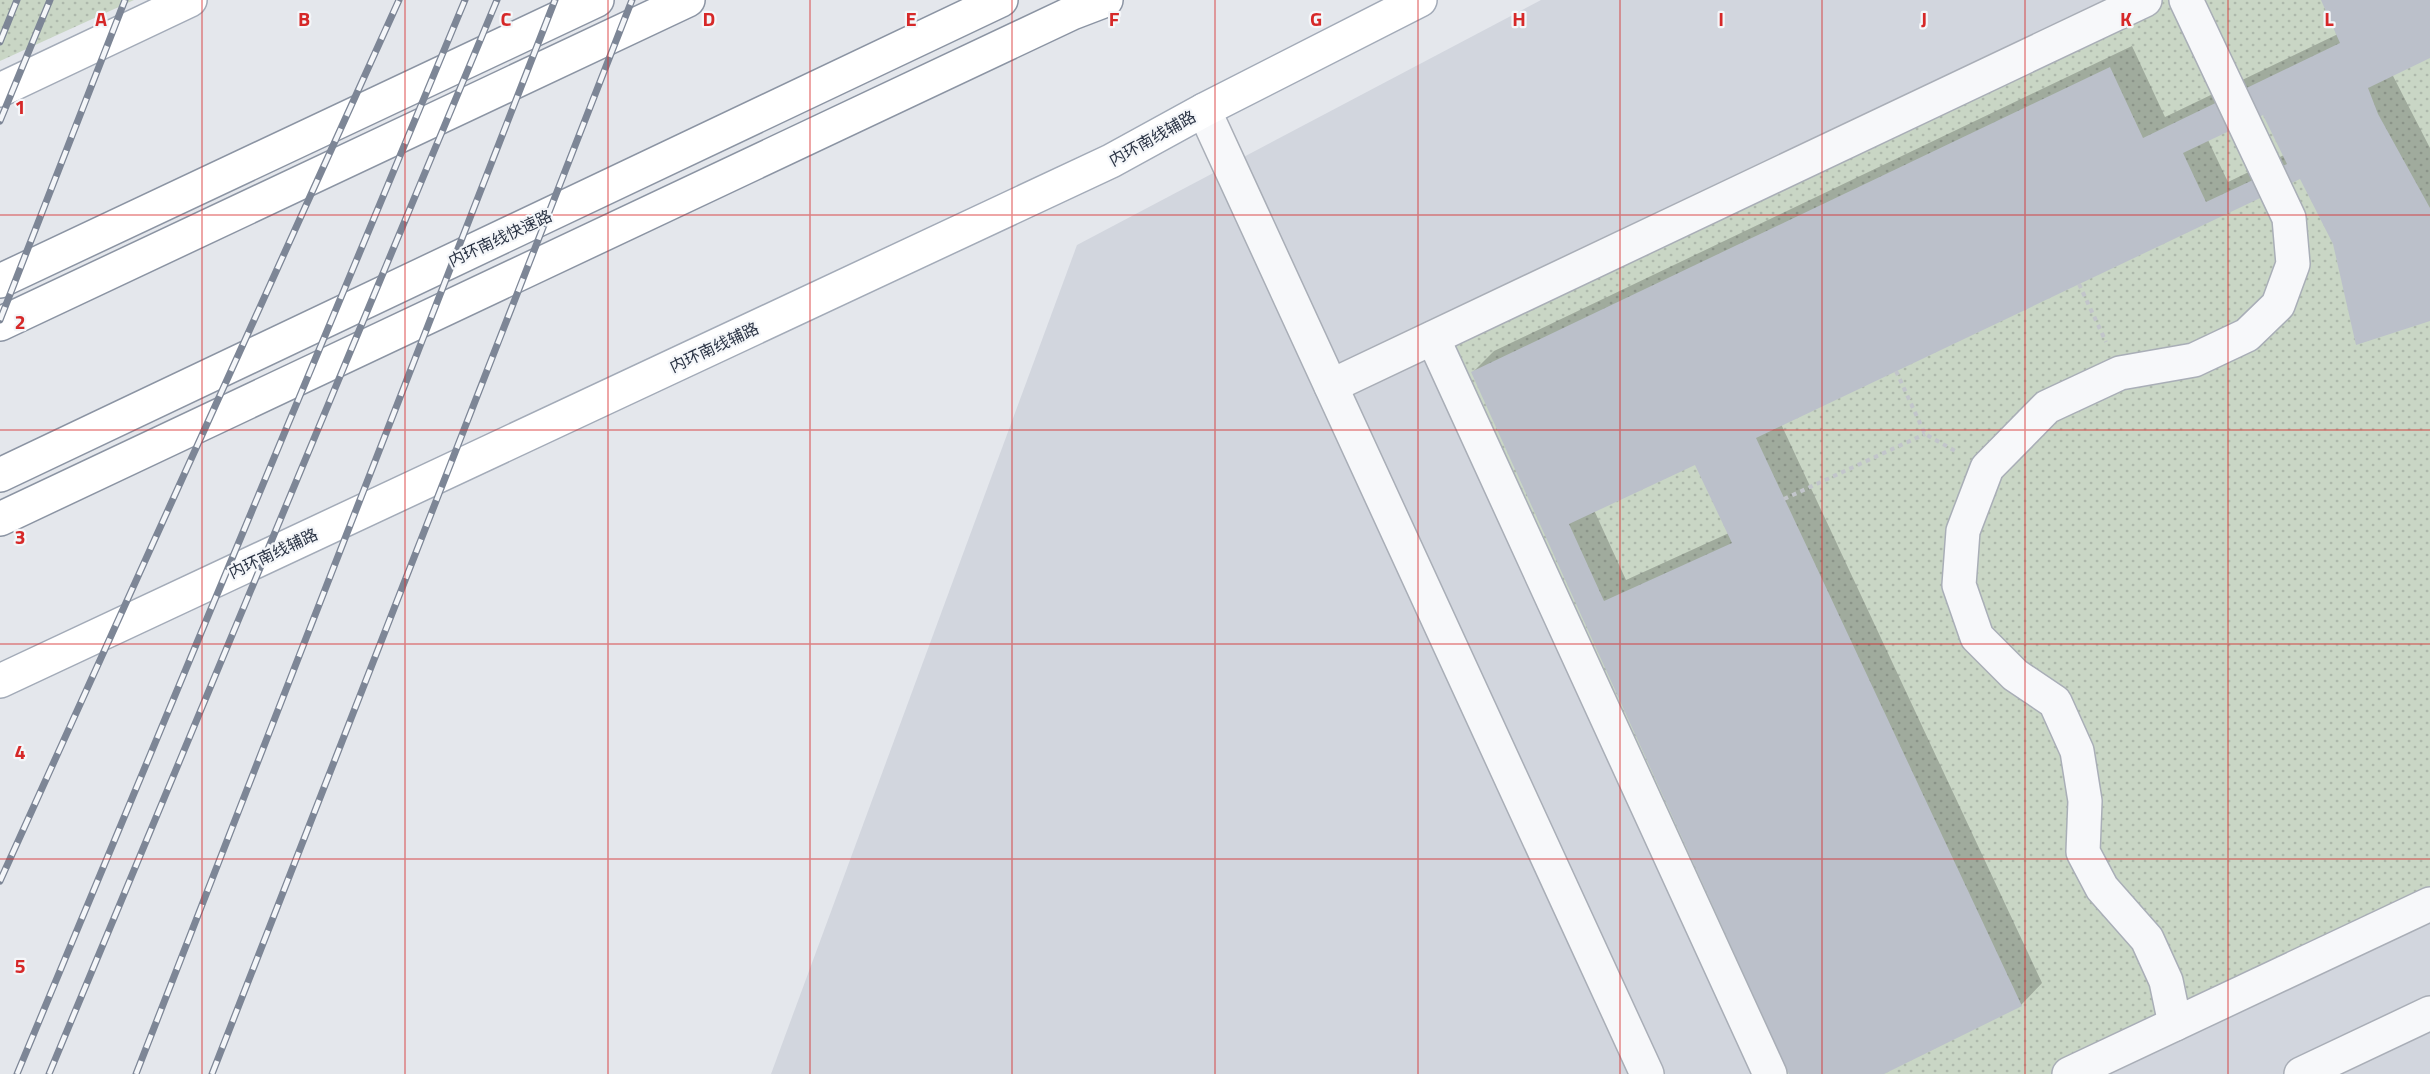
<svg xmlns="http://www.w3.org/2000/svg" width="2430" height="1074" viewBox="0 0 2430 1074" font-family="'Titillium Web','Noto Sans SC',sans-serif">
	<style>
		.built { fill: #d2d6de }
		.grass { fill: url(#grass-dots) }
		.shadow { fill: #0003; fill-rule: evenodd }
		.building { fill: #bbc0ca; fill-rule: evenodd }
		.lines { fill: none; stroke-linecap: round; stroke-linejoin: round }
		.minor-casing { stroke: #a9aeb7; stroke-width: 36 }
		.major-casing { stroke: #a3abb8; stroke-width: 36 }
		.highway-casing { stroke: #8b94a3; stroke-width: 36 }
		.path { stroke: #c2c5cb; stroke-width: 4; stroke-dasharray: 4.5 4.5; stroke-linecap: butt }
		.minor { stroke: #f7f8fa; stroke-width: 33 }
		.major { stroke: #fff; stroke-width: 33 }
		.highway { stroke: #fff; stroke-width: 33 }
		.rail-casing { stroke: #7d8696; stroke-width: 7 }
		.rail { stroke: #f4f6f9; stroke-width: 4.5; stroke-dasharray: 14; stroke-linecap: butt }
		.grid { fill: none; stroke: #d62828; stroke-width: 1.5; stroke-opacity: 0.55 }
		.labels { text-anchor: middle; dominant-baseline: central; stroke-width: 4.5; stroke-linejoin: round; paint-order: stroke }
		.street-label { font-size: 16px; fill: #2b3445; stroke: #f4f6f9 }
		.grid-label { font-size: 20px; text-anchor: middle; font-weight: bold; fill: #d62828; stroke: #f4f6f9; stroke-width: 4.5; stroke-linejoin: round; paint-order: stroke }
	</style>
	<defs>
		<pattern id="grass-dots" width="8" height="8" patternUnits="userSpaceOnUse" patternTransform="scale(1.5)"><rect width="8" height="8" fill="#c9d6c5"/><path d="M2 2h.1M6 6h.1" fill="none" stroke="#adb8ab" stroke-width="1.8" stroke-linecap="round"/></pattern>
	</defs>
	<rect width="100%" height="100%" fill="#e4e7ec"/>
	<polygon class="built" points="1541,0 2430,0 2430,1074 771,1074 1077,245"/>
	<g class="grass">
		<polygon points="0,0 134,0 0,61"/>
		<polygon points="2145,0 2430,0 2430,904 2069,1074 1770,1074 1433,338"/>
	</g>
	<path class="shadow" d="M2322 0H2430V57L2392 74 2430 148V319L2334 243 2301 177 1781 424 2042 983 2021 1005 1881 1074H1791L1473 372 1494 351 2132 46 2165 117 2338 34ZM2264 113 2284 155 2228 182 2208 140ZM1696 463 1729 533 1626 580 1594 510Z"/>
	<path class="building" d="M2321 0H2430V58L2368 88 2378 114 2430 208V321L2356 345 2333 244 2300 179 1756 438 2022 1006 1884 1074H1789L1471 372 2110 67 2143 138 2340 43ZM2263 115 2287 164 2206 202 2183 153ZM1695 465 1732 543 1604 601 1569 524Z"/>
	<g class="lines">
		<g class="minor-casing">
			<g id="minor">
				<polyline points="1204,110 1647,1074"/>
				<polyline points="1433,338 1770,1074"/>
				<polyline points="1331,386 2145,0"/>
				<polyline points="2175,1024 2166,981 2147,939 2102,888 2083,852 2085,801 2077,751 2055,702 2015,675 1977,637 1959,585 1963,531 1987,468 2047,407 2120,373 2194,360 2247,335 2278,305 2293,264 2289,218 2186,0"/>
				<polyline points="2069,1074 2430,904"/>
				<polyline points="2301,1074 2430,1013"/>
			</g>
		</g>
		<g class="major-casing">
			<g id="major">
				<polyline points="0,90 190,0"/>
				<polyline points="0,681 1111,161 1204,110 1420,0"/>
			</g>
		</g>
		<g class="highway-casing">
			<g id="highway">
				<polyline points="0,281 597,0"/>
				<polyline points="0,324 688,0"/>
				<polyline points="0,475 1001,0"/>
				<polyline points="0,519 1072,13 1106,0"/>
			</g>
		</g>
		<g class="path">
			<polyline points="2079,284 2106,342"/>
			<polyline points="1896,371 1925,434 1957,452"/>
			<polyline points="1784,499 1925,434"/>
		</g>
		<use href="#minor" class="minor"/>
		<use href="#major" class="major"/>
		<use href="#highway" class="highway"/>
		<g class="rail-casing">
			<g id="rail">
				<polyline points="0,42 17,0"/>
				<polyline points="0,121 50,0"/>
				<polyline points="0,320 125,0"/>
				<polyline points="0,881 399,0"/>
				<polyline points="17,1074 465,0"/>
				<polyline points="49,1074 497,0"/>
				<polyline points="136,1074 555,0"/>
				<polyline points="212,1074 632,0"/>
			</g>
		</g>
		<use href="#rail" class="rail"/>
	</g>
	<path class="grid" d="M202 0V1074M405 0V1074M608 0V1074M810 0V1074M1012 0V1074M1215 0V1074M1418 0V1074M1620 0V1074M1822 0V1074M2025 0V1074M2228 0V1074M0 215H2430M0 430H2430M0 644H2430M0 859H2430"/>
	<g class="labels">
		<g class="street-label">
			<text transform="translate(1152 138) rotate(-29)">内环南线辅路</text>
			<text transform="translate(500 238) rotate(-25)">内环南线快速路</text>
			<text transform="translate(714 347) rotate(-25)">内环南线辅路</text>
			<text transform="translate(273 553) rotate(-25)">内环南线辅路</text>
		</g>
	</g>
	<g class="grid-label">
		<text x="101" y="26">A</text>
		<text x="304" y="26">B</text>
		<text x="506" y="26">C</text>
		<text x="709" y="26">D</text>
		<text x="911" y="26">E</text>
		<text x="1114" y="26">F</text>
		<text x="1316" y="26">G</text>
		<text x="1519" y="26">H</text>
		<text x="1721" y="26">I</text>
		<text x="1924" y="26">J</text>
		<text x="2126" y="26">K</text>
		<text x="2329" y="26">L</text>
		<text x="20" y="114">1</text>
		<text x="20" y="329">2</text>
		<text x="20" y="544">3</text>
		<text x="20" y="759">4</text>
		<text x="20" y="973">5</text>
	</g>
</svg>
